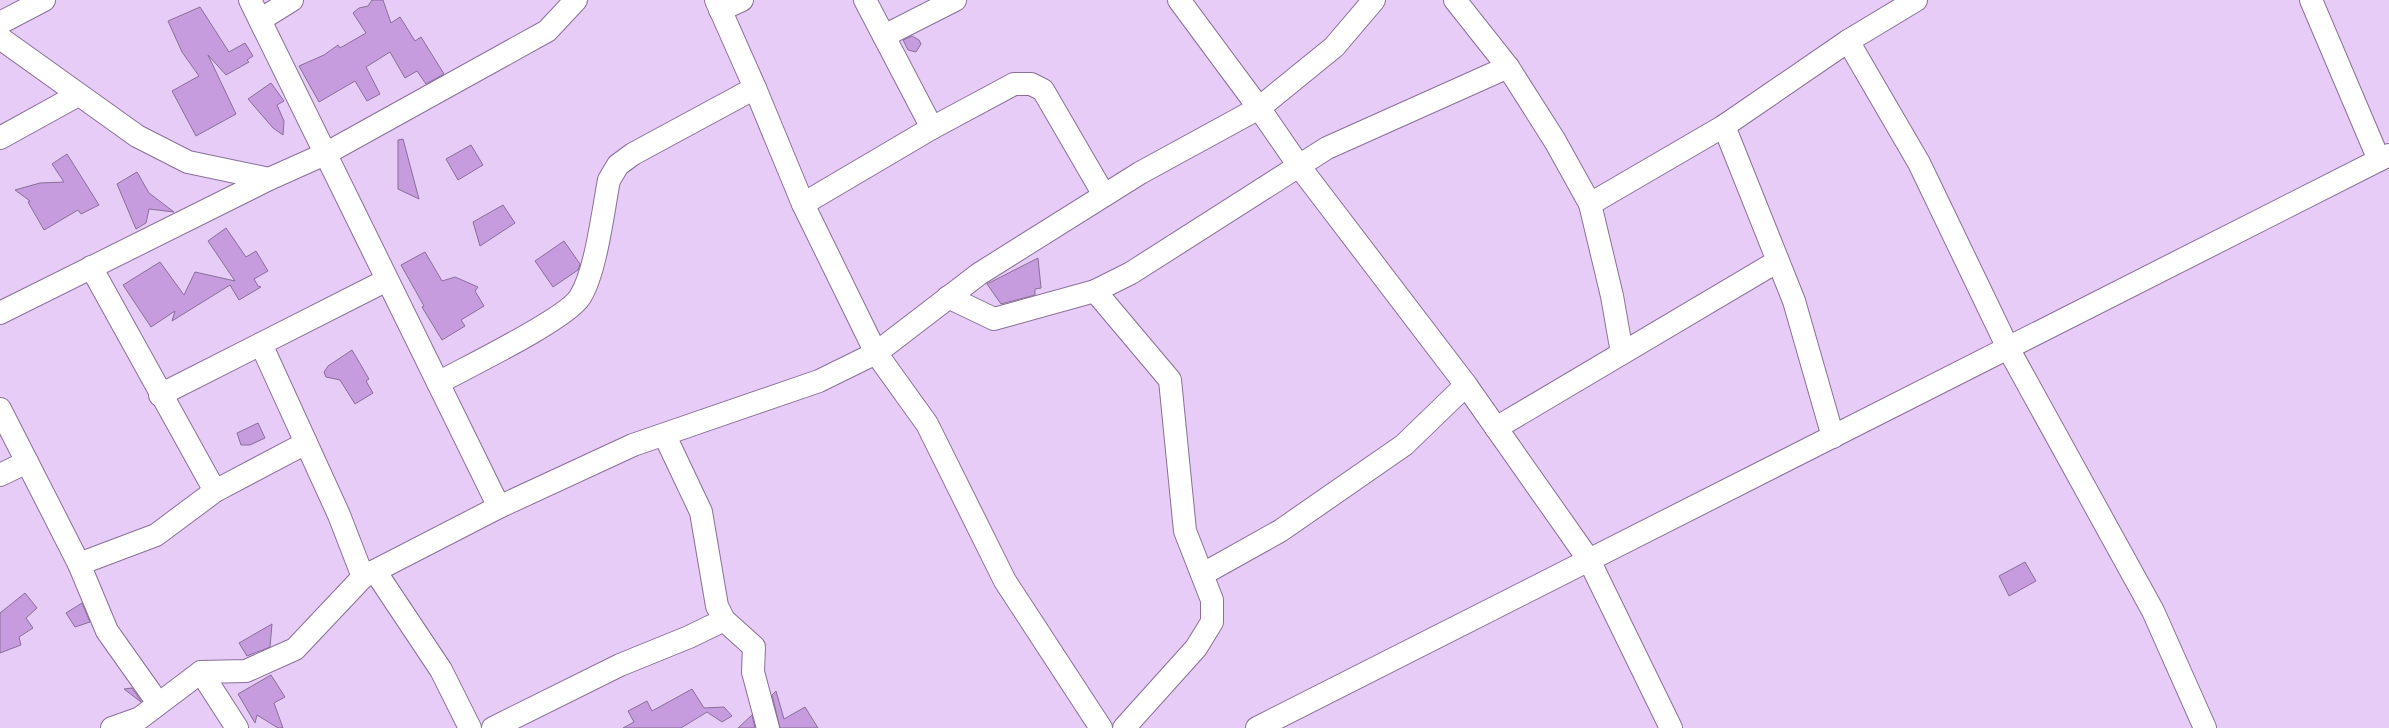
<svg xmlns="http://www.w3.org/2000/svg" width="2389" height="728" viewBox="0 0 2389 728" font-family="'Asap Condensed',sans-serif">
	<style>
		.building { fill: #c69cdf; stroke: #886f97 }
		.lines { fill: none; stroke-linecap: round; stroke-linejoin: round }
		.minor-casing { stroke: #897098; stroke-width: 24 }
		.minor { stroke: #fff; stroke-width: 22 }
	</style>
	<rect width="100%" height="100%" fill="#e7ccf8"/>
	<g class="building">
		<polygon points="372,0 383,0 391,23 400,17 415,41 421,37 444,74 426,84 417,71 405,78 390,52 366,67 380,94 367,101 355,81 319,102 299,66 324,55 338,45 340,48 366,33 353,13 359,8 368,6"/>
		<polygon points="200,7 229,52 245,43 253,56 247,60 249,62 226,75 208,55 236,114 196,136 172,91 199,76 182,52 168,21"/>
		<polygon points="912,36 919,40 921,44 916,52 908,50 903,40"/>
		<polygon points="271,83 284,101 277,105 284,121 283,135 273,128 248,99"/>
		<polygon points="403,139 419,199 398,189 398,140"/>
		<polygon points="471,145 483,165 458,180 446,159"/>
		<polygon points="67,154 99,205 81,214 78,210 44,230 28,202 30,201 15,190 40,183 64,182 52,164"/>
		<polygon points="137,172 149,193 174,212 149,209 146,223 136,229 117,184"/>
		<polygon points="503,205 515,223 480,246 473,222"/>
		<polygon points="226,228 246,257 256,251 268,271 254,279 258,286 261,287 239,300 230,285 172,321 175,311 151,327 123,285 160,262 184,295 195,272 235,281 208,241"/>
		<polygon points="564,241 580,264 578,270 553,287 535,261"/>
		<polygon points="425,252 442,281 455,277 478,287 475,291 484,306 461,320 465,326 442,340 422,307 424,306 401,265"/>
		<polygon points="1038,258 1041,288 1035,289 1035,295 1001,304 987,284"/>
		<polygon points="352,350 369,379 366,381 373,393 355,404 340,380 326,377 324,372 328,366"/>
		<polygon points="258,423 265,438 250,445 241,445 237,433"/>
		<polygon points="2025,562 2036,581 2009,596 1999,576"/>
		<polygon points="25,593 37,608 26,618 33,628 19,637 21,645 0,653 0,613"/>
		<polygon points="82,603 90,622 75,627 66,613"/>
		<polygon points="272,624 270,647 247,656 239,643"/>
		<polygon points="271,675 285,697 274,703 283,728 278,728 257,715 255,723 238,694"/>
		<polygon points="132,688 141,701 141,702 124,689"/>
		<polygon points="692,689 704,708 724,707 732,716 722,722 707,712 681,728 623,728 634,722 628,711 647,701 652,711"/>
		<polygon points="776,691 784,719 805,707 818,728 780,728 772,695"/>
		<polygon points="752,715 755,728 738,728"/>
	</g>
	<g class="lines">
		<g class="minor-casing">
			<g id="minor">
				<polyline points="250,0 499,507"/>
				<polyline points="716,0 755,88 803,204 876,353 927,424 1005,581 1101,728"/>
				<polyline points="865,0 932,128"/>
				<polyline points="1179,0 1259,108 1299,166 1466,385 1589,560 1671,728"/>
				<polyline points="1455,0 1508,67 1555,141 1590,204 1612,296 1622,353"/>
				<polyline points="2311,0 2379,160"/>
				<polyline points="720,10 742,0"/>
				<polyline points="260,20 292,0"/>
				<polyline points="0,23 44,0"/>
				<polyline points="884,36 955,0"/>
				<polyline points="0,38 137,136 188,162 269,179"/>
				<polyline points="1848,41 1919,163 2008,348 2153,611 2205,728"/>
				<polyline points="1724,126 1794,301 1833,437"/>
				<polyline points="0,138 78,95"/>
				<polyline points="803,204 932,128 1014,84 1031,84 1043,90 1104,195"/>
				<polyline points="1590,204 1724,126 1848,41 1916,0"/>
				<polyline points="91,267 215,491"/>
				<polyline points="1095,291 1170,380 1185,531 1212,600 1212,622 1196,648 1124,728"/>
				<polyline points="948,297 994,319 1095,291 1131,273 1327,148 1508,67"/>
				<polyline points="0,313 269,179 325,154 547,31 576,0"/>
				<polyline points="261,344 339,515 363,577"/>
				<path d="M438 383C465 368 567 319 580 297 596 272 603 211 609 180L618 165 633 154 755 88"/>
				<polyline points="160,395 387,280"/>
				<polyline points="0,409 79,564 107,631 158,703"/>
				<polyline points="1496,428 1778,261"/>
				<polyline points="665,436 701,512 717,606 724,620 754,647 753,672 768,728"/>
				<polyline points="0,475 27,462"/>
				<polyline points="79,564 156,535 215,491 306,443"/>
				<polyline points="375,571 441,670 470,728"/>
				<polyline points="1203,574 1280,531 1404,445 1466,385"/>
				<polyline points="201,672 237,728"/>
				<polyline points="112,728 140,718 201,672 246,671 295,649 363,577 499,507 633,445 819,381 876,353 979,274 1140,173 1259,108 1334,47 1374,0"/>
				<polyline points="493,728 620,665 689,637 724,620"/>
				<polyline points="1257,728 2389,155"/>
			</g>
		</g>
		<use href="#minor" class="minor"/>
	</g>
</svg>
